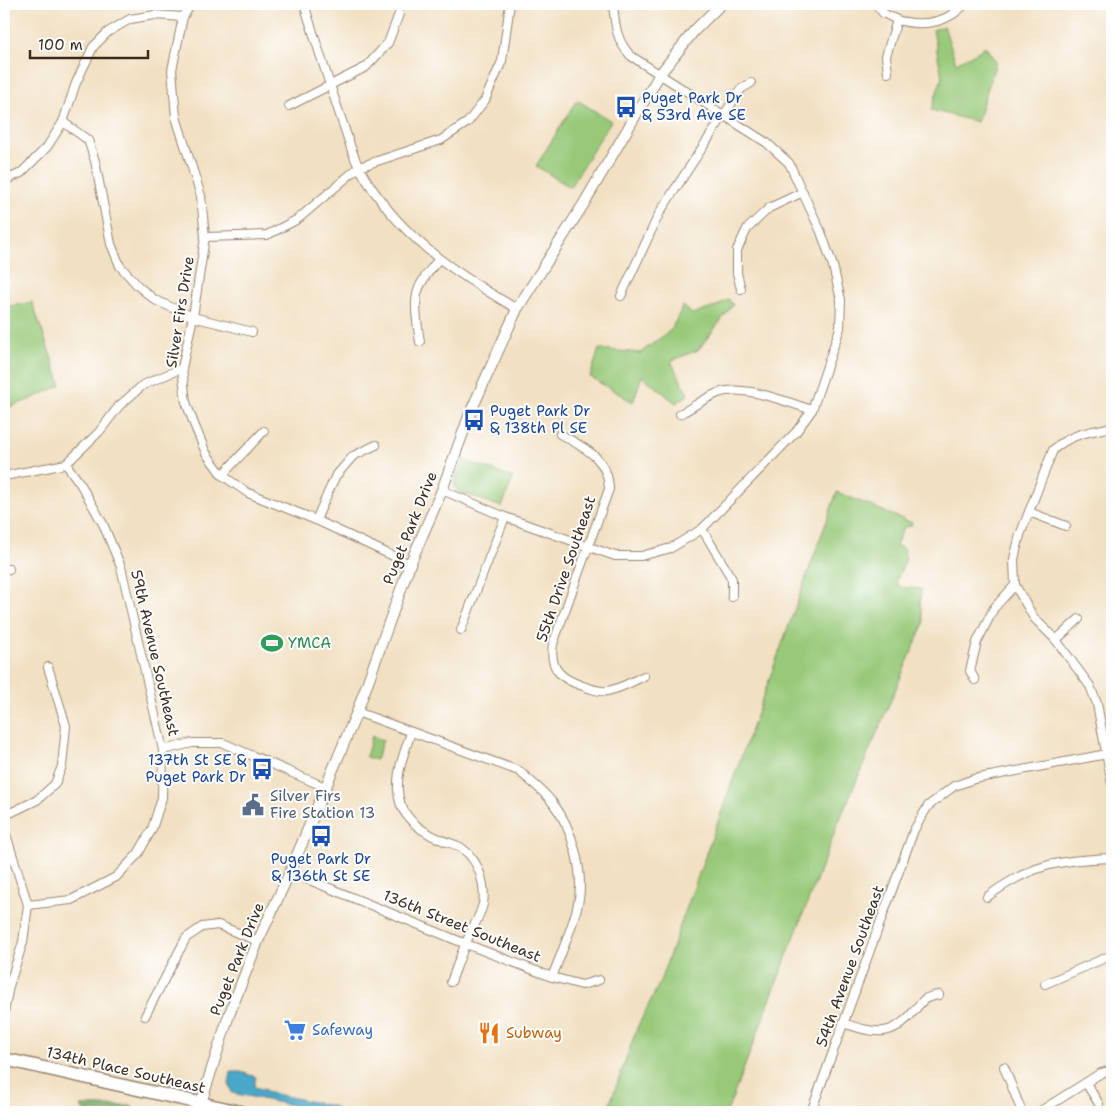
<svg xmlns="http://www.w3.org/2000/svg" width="1116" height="1116" viewBox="0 0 1116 1116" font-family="'Shantell Sans',sans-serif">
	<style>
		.green { fill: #98c979; stroke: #6a7a4c }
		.forest { fill: #7aad69; stroke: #5a6c44 }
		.water { fill: #4aa7c8; stroke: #426873 }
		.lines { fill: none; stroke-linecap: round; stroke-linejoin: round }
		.minor-casing { stroke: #968570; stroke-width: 10 }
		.tertiary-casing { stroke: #968570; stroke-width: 12 }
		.primary-casing { stroke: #968570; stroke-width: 15 }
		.minor { stroke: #fff; stroke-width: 8 }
		.tertiary { stroke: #fff; stroke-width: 10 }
		.primary { stroke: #fff; stroke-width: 12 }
		.labels { text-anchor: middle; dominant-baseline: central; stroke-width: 4; stroke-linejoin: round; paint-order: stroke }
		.transit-label { font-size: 15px; fill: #164399; stroke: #fff; text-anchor: start }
		.street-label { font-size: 15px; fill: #3b2a1e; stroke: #fff }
		.leisure-label { font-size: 15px; fill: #27864d; stroke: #fff; text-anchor: start }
		.service-label { font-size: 15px; fill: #4e5e75; stroke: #fff; text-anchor: start }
		.shop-label { font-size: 15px; fill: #366cbe; stroke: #fff; text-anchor: start }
		.food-label { font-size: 15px; fill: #c56008; stroke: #fff; text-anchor: start }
	</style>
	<rect width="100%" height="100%" fill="#fff"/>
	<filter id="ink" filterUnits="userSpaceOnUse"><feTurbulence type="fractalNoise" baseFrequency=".02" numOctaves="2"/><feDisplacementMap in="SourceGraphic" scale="10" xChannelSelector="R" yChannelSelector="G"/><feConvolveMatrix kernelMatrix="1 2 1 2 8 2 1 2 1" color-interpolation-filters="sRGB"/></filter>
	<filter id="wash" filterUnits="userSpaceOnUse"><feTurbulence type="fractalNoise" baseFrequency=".0096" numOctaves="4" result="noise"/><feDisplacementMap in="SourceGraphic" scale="20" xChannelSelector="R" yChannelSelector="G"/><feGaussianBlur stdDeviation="1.12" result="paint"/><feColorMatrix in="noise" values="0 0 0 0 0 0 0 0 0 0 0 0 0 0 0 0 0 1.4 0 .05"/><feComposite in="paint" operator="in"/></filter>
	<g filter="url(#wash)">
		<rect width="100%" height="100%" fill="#f2e0c2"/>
		<g class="green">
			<polygon points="944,26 956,63 979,51 985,46 996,62 977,122 931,110 942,77 933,30"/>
			<polygon points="577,100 611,121 570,187 536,166"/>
			<polygon points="729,299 733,305 698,350 671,361 688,395 676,403 642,376 633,402 590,377 599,349 640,353 671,330 683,306 692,314 713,308"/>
			<polygon points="32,302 61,385 29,400 4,409 4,307"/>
			<polygon points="462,459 513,478 502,507 457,491 454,484"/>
			<polygon points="837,492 912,523 911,526 904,527 896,545 905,550 904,555 906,559 896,581 900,587 921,589 920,604 924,623 837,826 727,1112 607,1112 637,1028 659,984"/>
			<polygon points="372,736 383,740 376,760 366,757"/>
		</g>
		<polygon class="forest" points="81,1106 133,1106 134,1112 84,1112"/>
		<polygon class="water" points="231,1072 241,1072 256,1077 254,1087 266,1090 266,1092 336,1107 335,1112 324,1112 232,1093 229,1084"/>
	</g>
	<g filter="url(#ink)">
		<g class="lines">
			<g class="minor-casing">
				<g id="minor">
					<polyline points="191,4 183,17 172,70 176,117 201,196 205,237 193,317 182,368 186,402 194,424 206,453 222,475 248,493 316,520 410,564"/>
					<path d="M304 4C317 45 330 86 344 127 349 141 353 157 360 169 398 236 452 271 517 309"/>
					<polyline points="876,4 883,13 897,20"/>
					<path d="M888 73 886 56 897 20C923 27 946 24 965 4"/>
					<polyline points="289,106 366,67 388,43 399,14"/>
					<polyline points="63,122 88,140 95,161 111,244 120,266 138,286 155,300 193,317 252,332"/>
					<polyline points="4,181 21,173 47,147 63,122 76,83 93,47 108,32 130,19 155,15 183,17"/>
					<polyline points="205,237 267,235 298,219 359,167 441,140 468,122 485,100 502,61 510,4"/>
					<polyline points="741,289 737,273 737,250 747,229 769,208 803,192"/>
					<polyline points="621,296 660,212 741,89 751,83"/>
					<path d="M420 342C418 327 414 309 417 294 420 281 431 269 438 260"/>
					<path d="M680 414C693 407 705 398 718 393 743 384 787 402 812 410"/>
					<path d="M1112 427C1090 432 1069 434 1053 450L1020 535 1014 559 1015 585 1034 618 1056 640 1090 686 1097 704 1112 784"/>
					<path d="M560 434C584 448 608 457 609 489L553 644C549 669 561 679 583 686 591 689 599 692 607 691 620 689 632 682 644 676"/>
					<polyline points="222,475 264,431"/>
					<polyline points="4,476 66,464 99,432 119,406 143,385 182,368"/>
					<path d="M442 490 505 517 615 556H641L671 548 702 529 796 432 812 410 840 328 841 300 833 266 821 232 789 163 767 143 631 56C616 41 615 24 613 4"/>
					<polyline points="1029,512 1066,526"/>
					<polyline points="316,520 335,477 353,456 376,445"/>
					<polyline points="702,529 732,579 732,597"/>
					<polyline points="4,570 9,569"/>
					<polyline points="461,630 505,517"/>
					<polyline points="1056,640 1079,619"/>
					<polyline points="975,680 970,671 977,642 994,608 1015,585"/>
					<path d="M357 712 519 771C530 781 543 790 552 802 573 828 586 876 577 908 571 931 561 954 552 977"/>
					<path d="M411 732C406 749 398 766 398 784 396 813 417 830 442 840 448 843 457 844 463 849 479 861 486 885 483 904 480 917 471 930 466 943 460 956 456 969 451 982"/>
					<polyline points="163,750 192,743 223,743 325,787"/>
					<polyline points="4,816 37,800 55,784 62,766 66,726 48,667"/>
					<polyline points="4,828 28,905 23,942 9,986 4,1013"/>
					<polyline points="290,872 466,944 552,977 582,985 599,980"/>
					<path d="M987 897C1031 864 1059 860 1112 858"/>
					<polyline points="28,905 71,900 116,877 138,854 152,829 162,798 163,750 121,567 103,524 81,485 66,464"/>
					<polyline points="1045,984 1112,955"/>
					<polyline points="145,1016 186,938 202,927 218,925 258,941"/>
					<path d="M843 1023C874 1033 891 1039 914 1011 923 1000 924 997 939 995"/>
					<polyline points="1004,1067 1022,1112"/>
					<polyline points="1086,1083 1099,1104"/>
					<polyline points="811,1112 914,830 928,806 954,786 974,779 1107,754"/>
					<polyline points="1039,1112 1101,1073 1112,1070"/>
				</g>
			</g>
			<g class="tertiary-casing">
				<polyline id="tertiary" points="201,1103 229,1015 258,941 290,872 357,712 410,564 442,490 471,411 517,309 583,205 660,74 694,31 721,4"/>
			</g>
			<g class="primary-casing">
				<polyline id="primary" points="4,1059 240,1112"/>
			</g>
			<use href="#minor" class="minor"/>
			<use href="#tertiary" class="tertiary"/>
			<use href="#primary" class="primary"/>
		</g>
	</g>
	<defs>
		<g id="bus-bare" transform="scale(1.725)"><path d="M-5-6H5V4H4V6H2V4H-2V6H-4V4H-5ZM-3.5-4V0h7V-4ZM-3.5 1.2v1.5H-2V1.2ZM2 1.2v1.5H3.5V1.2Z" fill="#1a4fb4" stroke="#fff" stroke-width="2.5" paint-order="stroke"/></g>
		<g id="stadium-bare" transform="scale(1.725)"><path d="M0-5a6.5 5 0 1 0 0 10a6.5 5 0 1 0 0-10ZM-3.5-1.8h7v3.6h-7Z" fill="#2e9e5b" stroke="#fff" stroke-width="2.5" paint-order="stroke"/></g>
		<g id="civic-bare" transform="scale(1.725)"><path d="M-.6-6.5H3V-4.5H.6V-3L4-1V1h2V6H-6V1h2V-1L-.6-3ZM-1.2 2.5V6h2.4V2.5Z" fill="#5c6f8a" stroke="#fff" stroke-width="2.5" paint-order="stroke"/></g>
		<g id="supermarket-bare" transform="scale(1.725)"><path d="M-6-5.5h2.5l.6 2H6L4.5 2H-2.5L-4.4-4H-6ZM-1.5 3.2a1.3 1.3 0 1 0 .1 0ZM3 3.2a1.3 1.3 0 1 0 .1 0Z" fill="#3f7fe0" stroke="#fff" stroke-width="2.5" paint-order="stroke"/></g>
		<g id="restaurant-bare" transform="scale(1.725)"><path d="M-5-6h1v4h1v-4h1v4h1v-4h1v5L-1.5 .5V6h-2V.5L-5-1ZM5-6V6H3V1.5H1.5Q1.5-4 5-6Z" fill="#e8710a" stroke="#fff" stroke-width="2.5" paint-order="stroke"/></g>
	</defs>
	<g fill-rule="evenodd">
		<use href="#bus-bare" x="626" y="107"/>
		<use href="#bus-bare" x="474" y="420"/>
		<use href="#stadium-bare" x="272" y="643"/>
		<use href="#bus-bare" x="262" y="769"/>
		<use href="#civic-bare" x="253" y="805"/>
		<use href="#bus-bare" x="321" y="836"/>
		<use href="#supermarket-bare" x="295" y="1030"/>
		<use href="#restaurant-bare" x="489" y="1033"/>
	</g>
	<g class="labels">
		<g class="transit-label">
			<text x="642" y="98">Puget Park Dr<tspan x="642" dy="17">&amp; 53rd Ave SE</tspan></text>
			<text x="490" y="411">Puget Park Dr<tspan x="490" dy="17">&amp; 138th Pl SE</tspan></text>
			<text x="246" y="760" text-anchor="end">137th St SE &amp;<tspan x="246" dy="17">Puget Park Dr</tspan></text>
			<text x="321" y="859" text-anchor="middle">Puget Park Dr<tspan x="321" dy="17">&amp; 136th St SE</tspan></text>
		</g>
		<g class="street-label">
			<text transform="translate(180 312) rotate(-81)">Silver Firs Drive</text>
			<text transform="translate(410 528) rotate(-68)">Puget Park Drive</text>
			<text transform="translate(566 569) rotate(-71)">55th Drive Southeast</text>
			<text transform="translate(155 653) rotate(77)">59th Avenue Southeast</text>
			<text transform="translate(462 926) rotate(22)">136th Street Southeast</text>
			<text transform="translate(237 959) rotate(-68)">Puget Park Drive</text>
			<text transform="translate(850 966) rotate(-70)">54th Avenue Southeast</text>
			<text transform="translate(126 1070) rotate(13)">134th Place Southeast</text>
		</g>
		<g class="leisure-label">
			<text x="288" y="643">YMCA</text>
		</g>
		<g class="service-label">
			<text x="270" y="796">Silver Firs<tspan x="270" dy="17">Fire Station 13</tspan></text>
		</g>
		<g class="shop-label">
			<text x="312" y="1030">Safeway</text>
		</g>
		<g class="food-label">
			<text x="506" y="1033">Subway</text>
		</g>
	</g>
	<rect width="1116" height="1116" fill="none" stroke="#fff" stroke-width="20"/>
	<path d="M30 50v8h118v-8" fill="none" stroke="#3b2a1e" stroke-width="2.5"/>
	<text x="38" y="50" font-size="15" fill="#3b2a1e" stroke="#ffffff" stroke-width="4" paint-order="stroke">100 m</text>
</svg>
